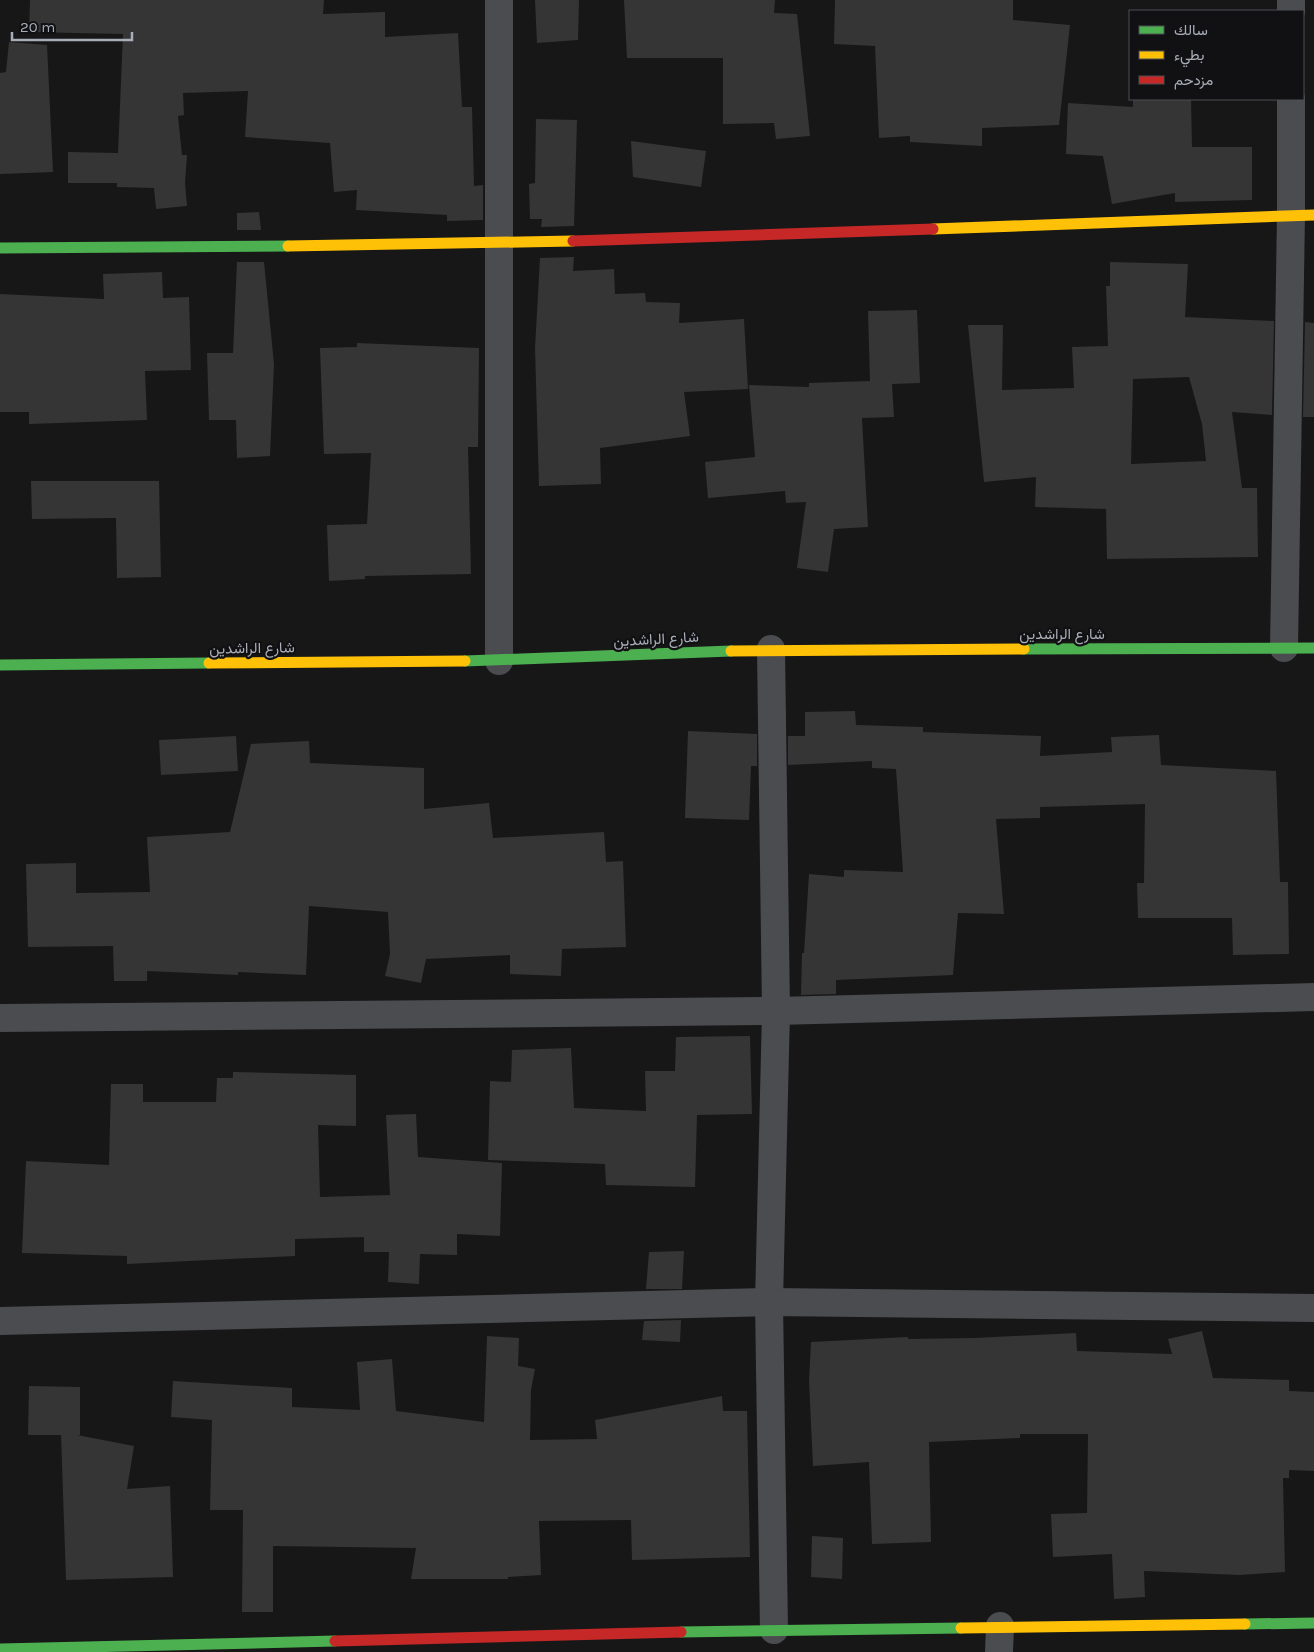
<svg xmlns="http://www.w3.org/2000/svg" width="1314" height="1652" viewBox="0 0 1314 1652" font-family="Karla,Vazirmatn,sans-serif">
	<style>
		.building { fill: #353536; fill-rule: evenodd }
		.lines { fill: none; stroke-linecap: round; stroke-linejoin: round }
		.street { stroke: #4b4c50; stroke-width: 28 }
		.fast { stroke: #4caf50; stroke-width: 11 }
		.slow { stroke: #ffc107; stroke-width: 11 }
		.jam { stroke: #c62828; stroke-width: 11 }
		.labels { text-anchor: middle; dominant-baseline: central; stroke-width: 4.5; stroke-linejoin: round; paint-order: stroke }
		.street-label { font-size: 15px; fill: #a8adb8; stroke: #111113 }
	</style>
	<rect width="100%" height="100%" fill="#171717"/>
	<g class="building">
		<polygon points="30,0 324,0 323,14 385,12 385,37 458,33 462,107 472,107 474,186 483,185 483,220 447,221 447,215 356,210 357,190 334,192 330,143 245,137 248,91 183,93 184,115 178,116 182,155 187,155 185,183 187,206 156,209 154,188 117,187 117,183 68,183 68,152 118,153 123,34 29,32"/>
		<polygon points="535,0 579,0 578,40 537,43"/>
		<polygon points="624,0 775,0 774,13 797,14 810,136 776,139 774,123 723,124 723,58 627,58"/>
		<polygon points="835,0 1013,0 1013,20 1070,25 1059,125 982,128 982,146 910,142 910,136 879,138 875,46 834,44"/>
		<polygon points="9,42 47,45 53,172 0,174 0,73 6,72"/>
		<polygon points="1133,99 1191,99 1192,147 1252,147 1252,200 1175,202 1175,193 1112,204 1103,156 1066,154 1068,103 1133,107"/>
		<polygon points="536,119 577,120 574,226 541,227 542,219 530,219 529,184 535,183"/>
		<polygon points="631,141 706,151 701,187 633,177"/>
		<polygon points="259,212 261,230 237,230 237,213"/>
		<polygon points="574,257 573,271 614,269 615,294 645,293 646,302 680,303 679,323 744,319 748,389 684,392 690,436 600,448 601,484 539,486 535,348 540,258"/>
		<polygon points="237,262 264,262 274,364 270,456 237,458 236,420 209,420 207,353 233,353"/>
		<path d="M1110 262 1188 264 1185 317 1274 321 1272 415 1232 412 1242 488H1257L1258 557 1107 559 1106 509 1035 507 1036 477 984 482 968 325H1003L1002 390 1074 388 1072 347 1108 346 1106 286H1110ZM1189 377 1202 424 1206 461 1131 464 1133 379Z"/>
		<polygon points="162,272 163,298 189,297 191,370 145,371 147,420 29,424 29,412 0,412 0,294 104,299 103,274"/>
		<polygon points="917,310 920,383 892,384 894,417 862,418 868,527 834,529 828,572 797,568 806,502 786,503 785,491 708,498 705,462 755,457 749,385 809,387 809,383 870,381 868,311"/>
		<polygon points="1305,322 1314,323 1314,417 1303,417"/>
		<polygon points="357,343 479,348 478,447 468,447 471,574 365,576 365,579 329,581 327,525 367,524 371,453 324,454 320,348 357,347"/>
		<polygon points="31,481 159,481 161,577 117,578 116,518 32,519"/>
		<polygon points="855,711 856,725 923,727 923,732 1041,736 1040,756 1112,752 1111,737 1159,735 1161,765 1276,771 1280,882 1288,882 1289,954 1233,955 1232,918 1138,918 1137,883 1144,883 1145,804 1040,807 1040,818 996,819 1004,914 958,913 953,975 836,980 836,994 801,995 802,953 804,953 809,874 844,877 844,870 903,872 896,769 872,768 872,761 788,765 788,736 805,736 805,712"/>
		<polygon points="688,731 757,734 757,766 751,766 749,820 685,818"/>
		<polygon points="236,736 238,771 161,775 159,740"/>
		<polygon points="309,741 310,763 424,768 424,809 489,803 493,838 604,832 606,862 623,861 626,947 562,949 561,976 510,974 510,955 426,959 421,983 385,976 390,954 388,912 309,906 306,975 238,972 238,975 147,971 147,981 114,981 113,946 28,947 26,864 76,863 76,893 150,892 147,837 230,832 251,744"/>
		<polygon points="750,1036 752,1114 697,1115 695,1187 606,1185 605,1164 488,1160 490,1081 511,1082 512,1050 571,1048 574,1108 646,1111 645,1071 675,1071 676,1037"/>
		<polygon points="233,1072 356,1075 356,1126 318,1125 320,1197 390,1195 386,1115 416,1114 418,1157 502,1163 500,1236 457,1234 457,1255 420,1254 419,1284 388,1282 389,1252 364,1252 364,1237 295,1239 295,1256 127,1264 127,1256 22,1253 26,1161 109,1165 111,1084 143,1084 143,1102 216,1102 217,1078 233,1078"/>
		<polygon points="684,1251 682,1289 646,1289 649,1252"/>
		<polygon points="681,1320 680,1342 642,1340 644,1321"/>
		<polygon points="1202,1331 1213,1378 1289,1380 1289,1391 1314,1392 1314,1471 1289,1470 1289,1478 1283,1478 1285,1572 1240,1575 1144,1571 1145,1597 1114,1599 1112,1554 1053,1557 1051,1514 1087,1513 1088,1434 1020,1434 1020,1438 929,1442 931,1542 872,1544 869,1462 813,1466 809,1381 811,1342 908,1337 908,1339 975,1338 1076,1333 1077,1351 1172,1354 1168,1339"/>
		<polygon points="487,1336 519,1338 518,1366 535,1369 531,1390 530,1440 597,1439 595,1420 722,1396 723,1411 747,1411 750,1557 632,1560 631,1520 539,1521 541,1575 508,1577 508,1579 411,1579 416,1548 273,1546 273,1612 242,1612 243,1510 210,1510 212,1420 171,1417 173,1381 292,1388 292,1407 360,1410 357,1362 392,1359 396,1411 484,1422"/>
		<polygon points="29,1386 80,1387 80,1435 77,1435 134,1446 127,1489 170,1486 173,1577 66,1580 61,1435 28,1435"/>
		<polygon points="812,1536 843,1538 842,1579 811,1577"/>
	</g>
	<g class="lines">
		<g class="street">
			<polyline points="1291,0 1291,11"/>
			<polyline points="1284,648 1291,215 1291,99"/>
			<polyline points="771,649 776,1011 769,1302 774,1630"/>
			<polyline points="499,661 499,0"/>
			<polyline points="0,1018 776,1011 1314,997"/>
			<polyline points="0,1321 769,1302 1314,1308"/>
			<polyline points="999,1652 1000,1626"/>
		</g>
		<g class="fast">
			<polyline points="0,248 288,246"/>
			<polyline points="1024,649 1314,648"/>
			<polyline points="465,661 731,651"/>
			<polyline points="0,665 209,663"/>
			<polyline points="1245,1624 1314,1623"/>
			<polyline points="681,1632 961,1628"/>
			<polyline points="0,1649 335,1641"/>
		</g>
		<g class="slow">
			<polyline points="933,229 1314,215"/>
			<polyline points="288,246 573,241"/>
			<polyline points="731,651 1024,649"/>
			<polyline points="209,663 465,661"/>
			<polyline points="961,1628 1245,1624"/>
		</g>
		<g class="jam">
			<polyline points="573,241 933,229"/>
			<polyline points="335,1641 681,1632"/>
		</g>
	</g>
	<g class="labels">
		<g class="street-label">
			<text x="1062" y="634">شارع الراشدين</text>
			<text transform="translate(656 639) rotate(-3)">شارع الراشدين</text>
			<text transform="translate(252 648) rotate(-1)">شارع الراشدين</text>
		</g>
	</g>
	<rect x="1129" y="10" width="175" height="90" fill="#111113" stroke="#4d4f55"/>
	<rect x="1139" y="26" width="25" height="8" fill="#4caf50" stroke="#4d4f55"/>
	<text x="1174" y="35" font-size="15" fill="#a8adb8">سالك</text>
	<rect x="1139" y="51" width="25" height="8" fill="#ffc107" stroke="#4d4f55"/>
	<text x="1174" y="60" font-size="15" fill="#a8adb8">بطيء</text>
	<rect x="1139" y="76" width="25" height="8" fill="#c62828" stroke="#4d4f55"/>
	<text x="1174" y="85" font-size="15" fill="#a8adb8">مزدحم</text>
	<path d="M12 32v8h120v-8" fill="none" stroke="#a8adb8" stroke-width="2.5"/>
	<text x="20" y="32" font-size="15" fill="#a8adb8" stroke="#111113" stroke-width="4" paint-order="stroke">20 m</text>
</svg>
